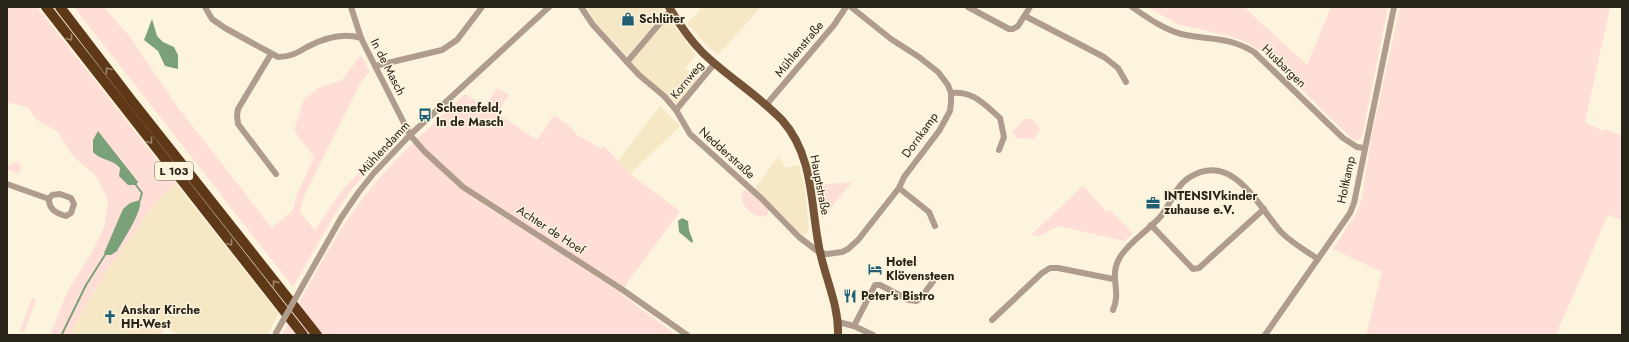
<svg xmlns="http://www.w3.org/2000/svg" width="1629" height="342" viewBox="0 0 1629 342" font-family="Jost,sans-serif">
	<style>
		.built { fill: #f6e8c5 }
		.green { fill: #feded7 }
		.water { fill: #7ba178 }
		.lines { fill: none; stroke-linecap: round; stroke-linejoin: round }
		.stream { stroke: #7ba178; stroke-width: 2 }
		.minor { stroke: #b09c8c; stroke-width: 6 }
		.major { stroke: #755337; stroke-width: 8 }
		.highway { stroke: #5f3917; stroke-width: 10 }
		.minor-bridge { stroke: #b09c8c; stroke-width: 6 }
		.oneway { stroke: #9e8467 }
		.labels { text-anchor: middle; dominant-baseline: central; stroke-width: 3; stroke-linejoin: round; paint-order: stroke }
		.shield { fill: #fdf4de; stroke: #686255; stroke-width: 1 }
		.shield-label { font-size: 11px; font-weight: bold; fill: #28241a }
		.poi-label { font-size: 12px; font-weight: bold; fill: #28241a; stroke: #fdf4de; text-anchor: start }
		.street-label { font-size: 12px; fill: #28241a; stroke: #fdf4de }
	</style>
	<rect width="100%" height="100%" fill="#fdf4de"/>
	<g class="built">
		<polygon points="587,7 662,7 665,12 627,56 596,24"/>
		<polygon points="702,7 761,7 718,55 707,46 687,23 695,16"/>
		<polygon points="668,18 696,55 685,68 699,79 678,105 642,74 632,63 632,60"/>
		<polygon points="660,106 680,126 630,174 618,161"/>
		<polygon points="779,156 785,168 799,165 805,192 809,228 807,233 804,235 800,234 755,188"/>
		<polygon points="176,184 279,314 267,335 177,335 166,326 160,335 69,335 104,275 158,199"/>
	</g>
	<g class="green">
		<polygon points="7,7 37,7 176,184 158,199 104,275 69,335 50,335 68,290 93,251 105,224 108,200 96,176 74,157 57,131 37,120 28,108 7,102"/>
		<polygon points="74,7 104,7 130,37 177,106 272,228 293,210 296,197 314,157 294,131 304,99 318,88 342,80 361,55 370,72 367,74 360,84 304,196 300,212 315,230 343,189 400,129 398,136 352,189 335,214 293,287"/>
		<path d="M1148 7H1244L1307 65 1331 7H1388L1362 137C1358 141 1356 141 1351 138L1267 55 1250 44 1233 37 1177 24Z"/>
		<polygon points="1400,7 1610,7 1585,122 1603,131 1605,129 1622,136 1622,220 1608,215 1556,335 1366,335 1382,272 1333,249 1357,212 1362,197 1371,139"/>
		<path d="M497 88 509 95 497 113 537 140 554 115 571 127 577 135 602 149 604 146 630 174 680 211 620 293 676 335H282C307 289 331 240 363 198 393 159 430 127 465 94L485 107Z"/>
		<polygon points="1024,119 1032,119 1040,129 1034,139 1016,138 1012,132"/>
		<polygon points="18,161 21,168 19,174 7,169 8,166"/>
		<polygon points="852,182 822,219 817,185"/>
		<polygon points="1083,186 1106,211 1111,211 1133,233 1124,241 1058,226 1040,236 1031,235"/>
		<path d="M745 190 749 192 768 209V213L767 216C753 220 734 202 745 190Z"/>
		<polygon points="32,298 36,300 24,332 20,331"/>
	</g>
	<g class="water">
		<polygon points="152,19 157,36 163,42 174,47 178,55 178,69 165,66 158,51 144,40"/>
		<path d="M98 131 138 182 136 185H128L119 176 120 168C111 158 103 162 93 152V140Z"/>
		<path d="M140 200C143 211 123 240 117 251L111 255H105L104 253 123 209 130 203Z"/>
		<polygon points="682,218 688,221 689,230 693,241 692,243 679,232 678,221"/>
	</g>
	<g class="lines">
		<g class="stream">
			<polyline points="136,185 142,193 140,200"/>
			<polyline points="62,334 86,285 105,255"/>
		</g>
		<g class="minor">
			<path d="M205 7 212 19 225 28 278 57C290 57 297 53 307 47 324 38 342 32 361 38"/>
			<polyline points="351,7 361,38 369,54 410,135 425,152 463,187 620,288 687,335"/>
			<polyline points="581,7 593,25 627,62 639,75 664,96 676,110 690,134 763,200 799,237 820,253 827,254 842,252 848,249 858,240 899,188 904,177 939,131 950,111 951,102 951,93 948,85 938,72 919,57 891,39 851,7"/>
			<polyline points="968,7 1009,29 1013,29 1018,26 1030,7"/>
			<path d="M1132 7C1148 18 1167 32 1186 35 1213 40 1229 37 1254 52L1343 138 1357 147 1364 148"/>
			<polyline points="1025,16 1104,57 1118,68 1126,82"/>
			<polyline points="271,54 238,109 237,115 238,124 276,174"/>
			<polyline points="627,62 671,10"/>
			<polyline points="375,66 442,50 457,40 482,7"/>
			<path d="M951 93C974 91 984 104 1000 118L1004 137 999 150"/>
			<polyline points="766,105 834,25 846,7"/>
			<polyline points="676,110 715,63"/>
			<polyline points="7,184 49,199"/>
			<polyline points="899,188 929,212 935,226"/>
			<path d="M60 194 71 198 74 204 71 213 66 216C56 213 49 210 49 199L52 195Z"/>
			<polyline points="1151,225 1193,269 1199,268 1264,209"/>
			<polyline points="303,285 341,218 358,193 373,174 410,135 549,7"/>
			<path d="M1113 310C1122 290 1108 277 1120 257 1130 241 1149 230 1161 216 1171 204 1175 186 1190 177 1233 151 1258 206 1281 232 1292 243 1306 251 1318 259"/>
			<polyline points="992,320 1042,273 1050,268 1058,268 1113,279"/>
			<polyline points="838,322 854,326 873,335"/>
			<polyline points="854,326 875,285 880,285 909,300 916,301 920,299 934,280"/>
			<polyline points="1265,335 1350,213 1354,203 1394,7"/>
		</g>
		<path class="major" d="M669 7C679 24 689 39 703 53 728 77 758 95 782 120 815 157 810 207 820 252 826 280 839 306 838 335"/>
		<g class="highway">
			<polyline points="46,7 303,335"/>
			<polyline points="60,7 132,101 317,335"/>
		</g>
		<polyline class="minor-bridge" points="276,333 303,285"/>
	</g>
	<defs><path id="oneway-chevron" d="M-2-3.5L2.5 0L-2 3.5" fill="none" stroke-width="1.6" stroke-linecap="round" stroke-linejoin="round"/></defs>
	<g class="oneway">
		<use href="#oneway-chevron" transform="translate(70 38) rotate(52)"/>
		<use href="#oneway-chevron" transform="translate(108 70) rotate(-127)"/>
		<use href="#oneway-chevron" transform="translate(150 141) rotate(52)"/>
		<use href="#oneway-chevron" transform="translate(230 243) rotate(52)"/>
		<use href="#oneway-chevron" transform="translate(275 283) rotate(-128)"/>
	</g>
	<defs>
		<g id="shop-bare" transform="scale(1.08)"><path d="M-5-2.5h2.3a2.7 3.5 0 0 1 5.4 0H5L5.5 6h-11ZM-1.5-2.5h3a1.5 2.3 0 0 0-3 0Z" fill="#1f5e74" stroke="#fdf4de" stroke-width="2.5" paint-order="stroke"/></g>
		<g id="bus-bare" transform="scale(1.08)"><path d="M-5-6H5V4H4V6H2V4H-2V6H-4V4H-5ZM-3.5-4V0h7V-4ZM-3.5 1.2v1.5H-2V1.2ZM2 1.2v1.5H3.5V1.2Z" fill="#1f5e74" stroke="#fdf4de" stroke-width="2.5" paint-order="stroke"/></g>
		<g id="office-bare" transform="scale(1.08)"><path d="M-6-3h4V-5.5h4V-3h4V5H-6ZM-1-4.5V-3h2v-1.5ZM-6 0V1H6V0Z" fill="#1f5e74" stroke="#fdf4de" stroke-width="2.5" paint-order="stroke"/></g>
		<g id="hotel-bare" transform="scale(1.08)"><path d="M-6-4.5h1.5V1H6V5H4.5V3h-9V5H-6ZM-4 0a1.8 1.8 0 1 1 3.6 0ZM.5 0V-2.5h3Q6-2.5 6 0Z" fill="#1f5e74" stroke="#fdf4de" stroke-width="2.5" paint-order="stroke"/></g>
		<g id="restaurant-bare" transform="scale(1.08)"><path d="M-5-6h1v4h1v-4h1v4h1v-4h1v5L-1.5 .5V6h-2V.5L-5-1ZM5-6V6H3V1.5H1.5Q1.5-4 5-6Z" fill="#1f5e74" stroke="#fdf4de" stroke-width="2.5" paint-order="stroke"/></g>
		<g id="church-bare" transform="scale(1.08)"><path d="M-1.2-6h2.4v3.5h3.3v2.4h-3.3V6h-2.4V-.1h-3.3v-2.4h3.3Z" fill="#1f5e74" stroke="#fdf4de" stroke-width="2.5" paint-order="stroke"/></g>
	</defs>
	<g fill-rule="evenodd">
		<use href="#shop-bare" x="628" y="19"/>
		<use href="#bus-bare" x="425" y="115"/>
		<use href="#office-bare" x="1153" y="203"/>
		<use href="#hotel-bare" x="875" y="269"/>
		<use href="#restaurant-bare" x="850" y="296"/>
		<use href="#church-bare" x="110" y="317"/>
	</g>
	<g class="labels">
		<rect class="shield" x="155" y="162" width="38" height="18" rx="3"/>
		<g class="shield-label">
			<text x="174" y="171">L 103</text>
		</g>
		<g class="poi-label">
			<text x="639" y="19">Schlüter</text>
			<text x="436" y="108">Schenefeld,<tspan x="436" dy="14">In de Masch</tspan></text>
			<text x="1164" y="196">INTENSIVkinder<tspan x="1164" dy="14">zuhause e.V.</tspan></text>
			<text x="886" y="262">Hotel<tspan x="886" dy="14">Klövensteen</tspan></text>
			<text x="861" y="296">Peter's Bistro</text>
			<text x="121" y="310">Anskar Kirche<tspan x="121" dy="14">HH-West</tspan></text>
		</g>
		<g class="street-label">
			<text transform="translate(799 49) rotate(-50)">Mühlenstraße</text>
			<text transform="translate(1284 66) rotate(44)">Husbargen</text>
			<text transform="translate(388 67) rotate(63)">In de Masch</text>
			<text transform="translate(687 80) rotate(-51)">Kornweg</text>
			<text transform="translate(920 135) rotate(-54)">Dornkamp</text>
			<text transform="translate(384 148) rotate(-47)">Mühlendamm</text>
			<text transform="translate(727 153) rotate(42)">Nedderstraße</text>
			<text transform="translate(1346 180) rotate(-78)">Holtkamp</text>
			<text transform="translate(820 185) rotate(79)">Hauptstraße</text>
			<text transform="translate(551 230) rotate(33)">Achter de Hoef</text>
		</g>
	</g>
	<rect width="1629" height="342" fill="none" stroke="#28241a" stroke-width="16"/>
</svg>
